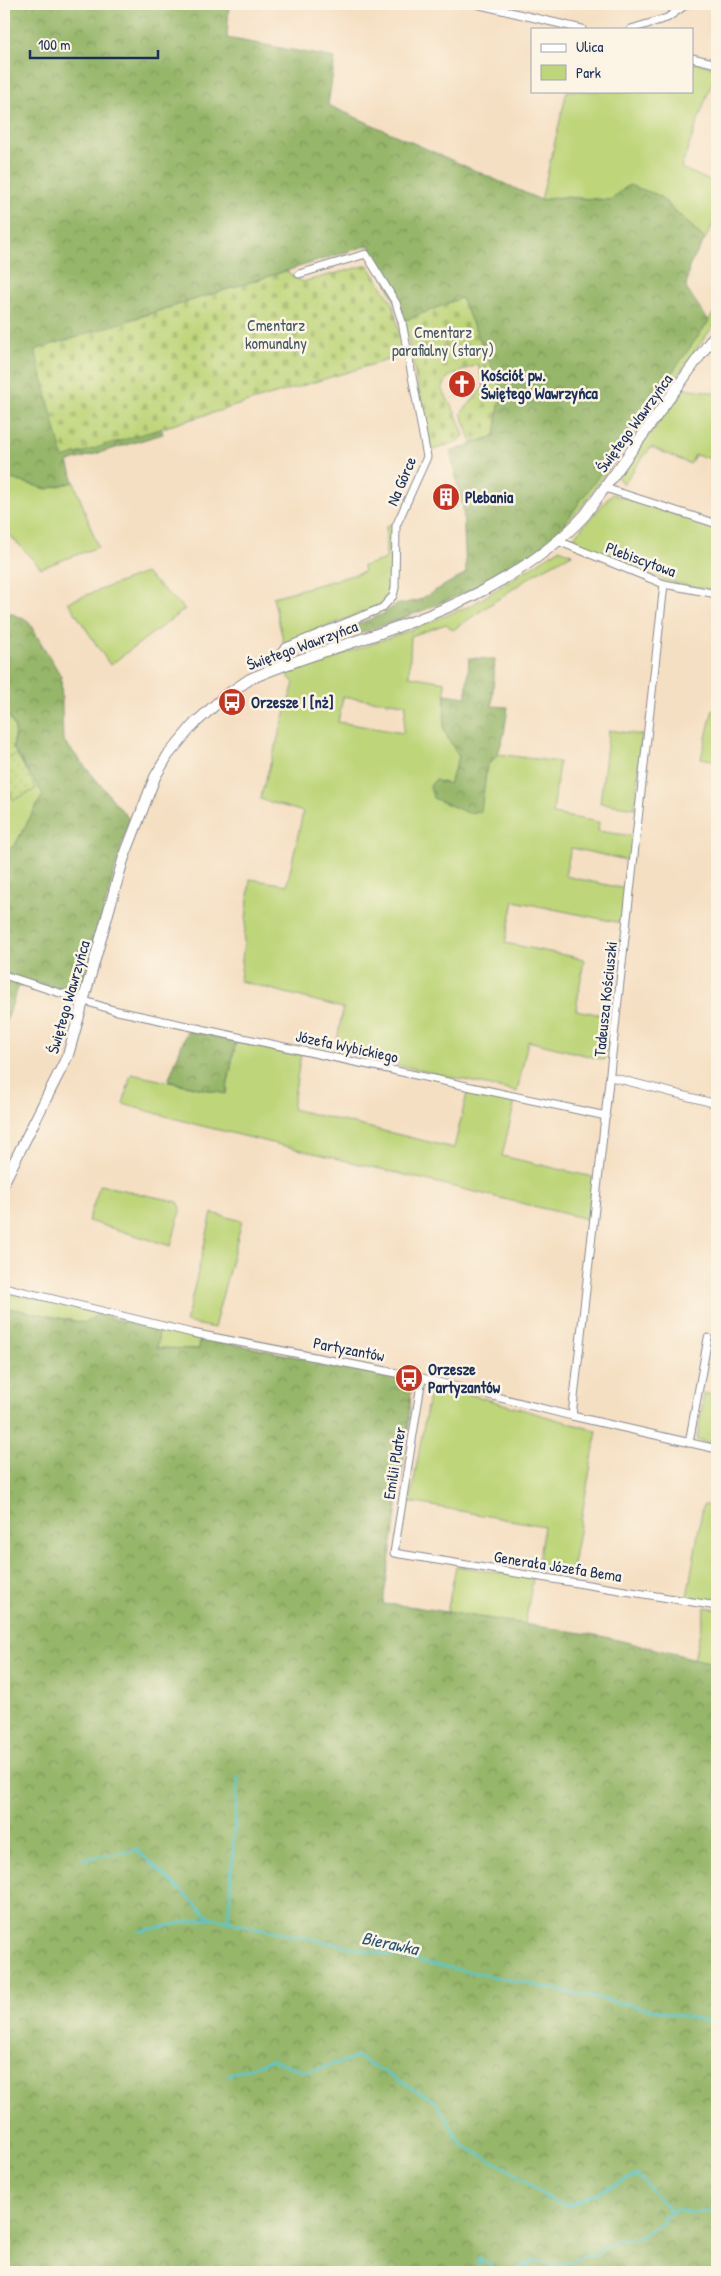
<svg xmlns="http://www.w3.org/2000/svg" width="721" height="2276" viewBox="0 0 721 2276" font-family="'Patrick Hand',sans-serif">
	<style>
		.green { fill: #bed579; stroke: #6c826c; fill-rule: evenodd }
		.forest { fill: url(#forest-crowns); stroke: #587264 }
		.cemetery { fill: url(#cemetery-stones); stroke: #6c826c }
		.park { fill: url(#park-dots); stroke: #6c826c }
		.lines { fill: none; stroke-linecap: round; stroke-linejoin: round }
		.stream { stroke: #59c7cd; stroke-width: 2.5 }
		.street-casing { stroke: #888790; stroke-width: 9 }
		.secondary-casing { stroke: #888790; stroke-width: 12 }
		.street { stroke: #fff; stroke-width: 7 }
		.secondary { stroke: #fff; stroke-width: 10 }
		.labels { text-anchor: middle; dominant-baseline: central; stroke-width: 5; stroke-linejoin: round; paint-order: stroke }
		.park-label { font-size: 16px; fill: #445865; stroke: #fcf5e5 }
		.poi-label { font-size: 16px; font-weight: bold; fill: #1b2f5e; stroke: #fcf5e5; text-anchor: start }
		.street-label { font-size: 16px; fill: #1b2f5e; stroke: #fcf5e5 }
		.water-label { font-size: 18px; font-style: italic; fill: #2a557a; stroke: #fcf5e5 }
	</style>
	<defs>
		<pattern id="forest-crowns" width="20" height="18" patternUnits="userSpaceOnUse" patternTransform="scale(1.25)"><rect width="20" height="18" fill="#96b669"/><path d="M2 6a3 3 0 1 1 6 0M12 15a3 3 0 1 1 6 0" fill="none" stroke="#7a945a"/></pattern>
		<pattern id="cemetery-stones" width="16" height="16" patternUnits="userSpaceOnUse" patternTransform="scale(1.25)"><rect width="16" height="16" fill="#bed579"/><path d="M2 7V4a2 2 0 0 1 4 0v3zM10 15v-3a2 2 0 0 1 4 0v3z" fill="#a3b76b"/></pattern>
		<pattern id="park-dots" width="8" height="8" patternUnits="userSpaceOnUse" patternTransform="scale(1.25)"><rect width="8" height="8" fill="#bed579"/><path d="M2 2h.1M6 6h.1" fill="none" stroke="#a3b76b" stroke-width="1.8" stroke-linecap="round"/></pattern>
	</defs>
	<rect width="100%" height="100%" fill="#fcf5e5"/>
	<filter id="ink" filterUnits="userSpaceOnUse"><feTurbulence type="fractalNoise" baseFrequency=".02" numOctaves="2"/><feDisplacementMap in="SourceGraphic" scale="10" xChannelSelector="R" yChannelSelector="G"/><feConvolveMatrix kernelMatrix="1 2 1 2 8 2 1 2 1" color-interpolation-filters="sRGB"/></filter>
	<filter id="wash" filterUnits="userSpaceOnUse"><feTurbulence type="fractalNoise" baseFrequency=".0096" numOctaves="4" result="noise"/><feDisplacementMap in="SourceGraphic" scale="20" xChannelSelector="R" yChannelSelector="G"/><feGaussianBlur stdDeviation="1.12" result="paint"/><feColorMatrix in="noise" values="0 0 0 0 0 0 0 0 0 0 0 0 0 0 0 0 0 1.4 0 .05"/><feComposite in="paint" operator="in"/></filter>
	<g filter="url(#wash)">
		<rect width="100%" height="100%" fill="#f5dfc2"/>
		<g class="green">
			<polygon points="692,62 717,68 681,168 717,184 717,218 705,239 658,195 610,200 563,197 541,200 567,91 692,91"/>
			<polygon points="717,308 717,321 580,509 562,527"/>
			<polygon points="684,388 717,393 717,460 695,455 690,464 651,447 623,484 618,478"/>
			<polygon points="4,477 47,489 74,482 98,547 41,568 4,529"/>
			<polygon points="612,494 717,528 711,590 665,581 574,545 571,540"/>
			<polygon points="394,523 391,583 388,596 378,606 284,644 273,597 364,572 363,566 386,559 386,526"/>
			<path d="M559 549 572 554 536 573 453 630 446 624 411 636 409 676 445 682 444 731 459 757 449 784 433 798 487 766 498 754 559 762 553 814 599 822 598 831 633 836 631 861 571 848 565 876 626 889 621 923 514 901 505 943 584 959 576 1010 612 1017 605 1060 528 1041 517 1092 335 1051 343 1008 240 981 250 879 287 885 303 812 260 799 294 683 286 674 403 633 472 605ZM343 697 406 704 403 733 338 722Z"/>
			<polygon points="145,573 185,609 110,665 68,602"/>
			<polygon points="4,707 15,728 13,748 43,794 15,845 6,852 4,852"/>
			<polygon points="713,709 717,712 717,761 701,758"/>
			<polygon points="609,730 642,735 635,808 600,803"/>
			<polygon points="236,1040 301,1054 292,1109 454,1148 468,1089 515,1101 502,1156 593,1177 587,1219 198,1125 123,1104 131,1074 226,1094"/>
			<polygon points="100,1185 178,1202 181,1208 171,1246 88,1221"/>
			<polygon points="212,1213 242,1221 214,1328 186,1322"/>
			<polygon points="10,1293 200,1337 200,1349 157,1348 85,1323 4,1307 4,1295"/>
			<polygon points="437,1385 597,1431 571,1576 537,1569 544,1526 410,1502 430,1390"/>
			<polygon points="704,1393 717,1396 717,1445 697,1440"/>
			<polygon points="703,1505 717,1506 717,1603 687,1597"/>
			<polygon points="456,1566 533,1578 525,1624 447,1612"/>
			<polygon points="705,1607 717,1609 717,1664 694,1660"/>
		</g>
		<g class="forest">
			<path d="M4 4H229L227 38 335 58 328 105 541 200 563 197 610 200 629 185 658 195 705 239 689 267 686 288 709 321 562 527C554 534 546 544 537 550 467 601 383 625 302 653L303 645 383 614 396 605 419 600 466 573 463 508 450 452 495 436 501 388 461 298 404 321 369 245 132 319 163 434 68 462 74 482 47 489 4 477Z"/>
			<polygon points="4,610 28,621 61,676 63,740 129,819 80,997 19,985 4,1027 4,852 15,845 43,794 13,748 15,728 4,707"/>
			<polygon points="469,658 495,659 492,706 508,707 504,734 498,754 487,766 481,811 468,813 433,798 430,786 435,780 449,784 459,757 444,731 445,694 466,697"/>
			<polygon points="187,1031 236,1040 226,1094 168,1081"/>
			<polygon points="4,1307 85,1323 96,1315 159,1331 157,1348 199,1349 200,1337 400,1378 411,1389 409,1424 383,1604 408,1606 601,1636 717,1664 717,2272 4,2272"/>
		</g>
		<g class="cemetery">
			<polygon points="368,265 393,304 404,355 63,458 35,350 286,271 302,282"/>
			<polygon points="461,298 501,388 495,436 472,443 461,413 484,387 478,364 448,377 442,389 456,414 464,436 458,441 431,451 404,321"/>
		</g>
		<polygon class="park" points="17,754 36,789 14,800 4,782 4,761"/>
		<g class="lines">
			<g class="stream">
				<polyline points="83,1859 137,1850 210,1918 717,2023"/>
				<polyline points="228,1922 238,1777"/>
				<polyline points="140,1931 210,1918"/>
				<polyline points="228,2075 272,2060 306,2072 358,2057 435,2101 462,2145 510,2170 550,2200 567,2206 637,2175 672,2212"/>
				<polyline points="465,2272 475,2272 479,2268 479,2258 489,2264 495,2272"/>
				<path d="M511 2272 536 2260 558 2266C564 2263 568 2263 573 2261 586 2258 579 2254 597 2256L602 2248C611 2247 613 2243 621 2240 625 2238 629 2240 633 2239 643 2237 652 2228 662 2224L664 2216 679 2209C696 2218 704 2207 717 2213"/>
			</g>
		</g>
	</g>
	<g filter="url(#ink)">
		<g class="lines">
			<g class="street-casing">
				<g id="street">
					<polyline points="476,4 582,29"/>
					<polyline points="631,29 667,18 687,4"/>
					<polyline points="692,58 717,64"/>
					<polyline points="605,488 717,524"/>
					<polyline points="558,541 664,584 717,594"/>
					<polyline points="281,667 280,653 286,647 382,608 393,596 395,588 396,526 427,457 402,322 396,303 366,254 299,274"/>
					<polyline points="4,975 113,1010 606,1116"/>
					<polyline points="611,1077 717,1104"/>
					<polyline points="4,1287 192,1333 422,1378 572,1416 717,1449"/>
					<polyline points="422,1378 394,1553 717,1606"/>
					<polyline points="572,1416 664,584"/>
					<polyline points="689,1443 708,1338"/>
				</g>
			</g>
			<g class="secondary-casing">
				<path id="secondary" d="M4 1182 68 1055 123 860 155 777 168 755 194 724 225 696 250 679C297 658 348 645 397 627 466 603 535 569 585 515L717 332"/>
			</g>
			<use href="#street" class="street"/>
			<use href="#secondary" class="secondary"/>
		</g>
	</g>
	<defs>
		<g id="church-disc" transform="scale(1.4375)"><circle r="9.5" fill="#c8321e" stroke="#fcf5e5"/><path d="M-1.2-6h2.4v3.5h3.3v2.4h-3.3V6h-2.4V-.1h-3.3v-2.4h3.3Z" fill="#fff"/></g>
		<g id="building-disc" transform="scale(1.4375)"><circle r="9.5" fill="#c8321e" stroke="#fcf5e5"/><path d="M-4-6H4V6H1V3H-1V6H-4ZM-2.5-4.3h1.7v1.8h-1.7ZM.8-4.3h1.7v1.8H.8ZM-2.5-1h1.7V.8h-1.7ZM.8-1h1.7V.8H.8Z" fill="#fff"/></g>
		<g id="bus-disc" transform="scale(1.4375)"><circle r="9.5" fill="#c8321e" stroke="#fcf5e5"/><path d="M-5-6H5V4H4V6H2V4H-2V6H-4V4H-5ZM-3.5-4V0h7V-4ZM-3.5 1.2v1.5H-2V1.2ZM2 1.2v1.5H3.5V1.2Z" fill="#fff"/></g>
	</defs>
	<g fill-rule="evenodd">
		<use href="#church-disc" x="462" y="384"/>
		<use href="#building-disc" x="446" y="497"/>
		<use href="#bus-disc" x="232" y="702"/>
		<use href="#bus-disc" x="409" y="1378"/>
	</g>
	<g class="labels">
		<g class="park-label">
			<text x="276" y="325">Cmentarz<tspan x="276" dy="18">komunalny</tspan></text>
			<text x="443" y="332">Cmentarz<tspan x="443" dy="18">parafialny (stary)</tspan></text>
		</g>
		<g class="poi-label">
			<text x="481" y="375">Kościół pw.<tspan x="481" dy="18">Świętego Wawrzyńca</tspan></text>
			<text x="465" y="497">Plebania</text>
			<text x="251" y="702">Orzesze I [nż]</text>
			<text x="428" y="1369">Orzesze<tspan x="428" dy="18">Partyzantów</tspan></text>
		</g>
		<g class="street-label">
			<text transform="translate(634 423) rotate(-54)">Świętego Wawrzyńca</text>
			<text transform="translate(401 481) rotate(-67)">Na Górce</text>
			<text transform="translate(641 559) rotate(20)">Plebiscytowa</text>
			<text transform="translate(302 645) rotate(-20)">Świętego Wawrzyńca</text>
			<text transform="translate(68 997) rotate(-74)">Świętego Wawrzyńca</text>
			<text transform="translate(605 999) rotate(-84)">Tadeusza Kościuszki</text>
			<text transform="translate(347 1046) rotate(12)">Józefa Wybickiego</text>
			<text transform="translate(349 1349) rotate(11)">Partyzantów</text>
			<text transform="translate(394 1463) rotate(-81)">Emilii Plater</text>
			<text transform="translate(558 1566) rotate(9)">Generała Józefa Bema</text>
		</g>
		<g class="water-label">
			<text transform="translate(390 1943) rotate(12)">Bierawka</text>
		</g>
	</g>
	<rect width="721" height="2276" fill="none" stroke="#fcf5e5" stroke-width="20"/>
	<rect x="531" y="28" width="162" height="65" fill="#fcf5e5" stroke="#a2a6af"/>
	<rect x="541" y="44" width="25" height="8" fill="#ffffff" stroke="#a2a6af"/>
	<text x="576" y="52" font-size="15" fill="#1b2f5e">Ulica</text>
	<rect x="541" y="65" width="25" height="15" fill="#bed579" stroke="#a2a6af"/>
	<text x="576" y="78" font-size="15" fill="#1b2f5e">Park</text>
	<path d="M30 50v8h128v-8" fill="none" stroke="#1b2f5e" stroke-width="2.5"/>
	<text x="38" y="50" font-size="15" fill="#1b2f5e" stroke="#fcf5e5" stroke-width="4" paint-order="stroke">100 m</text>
</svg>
